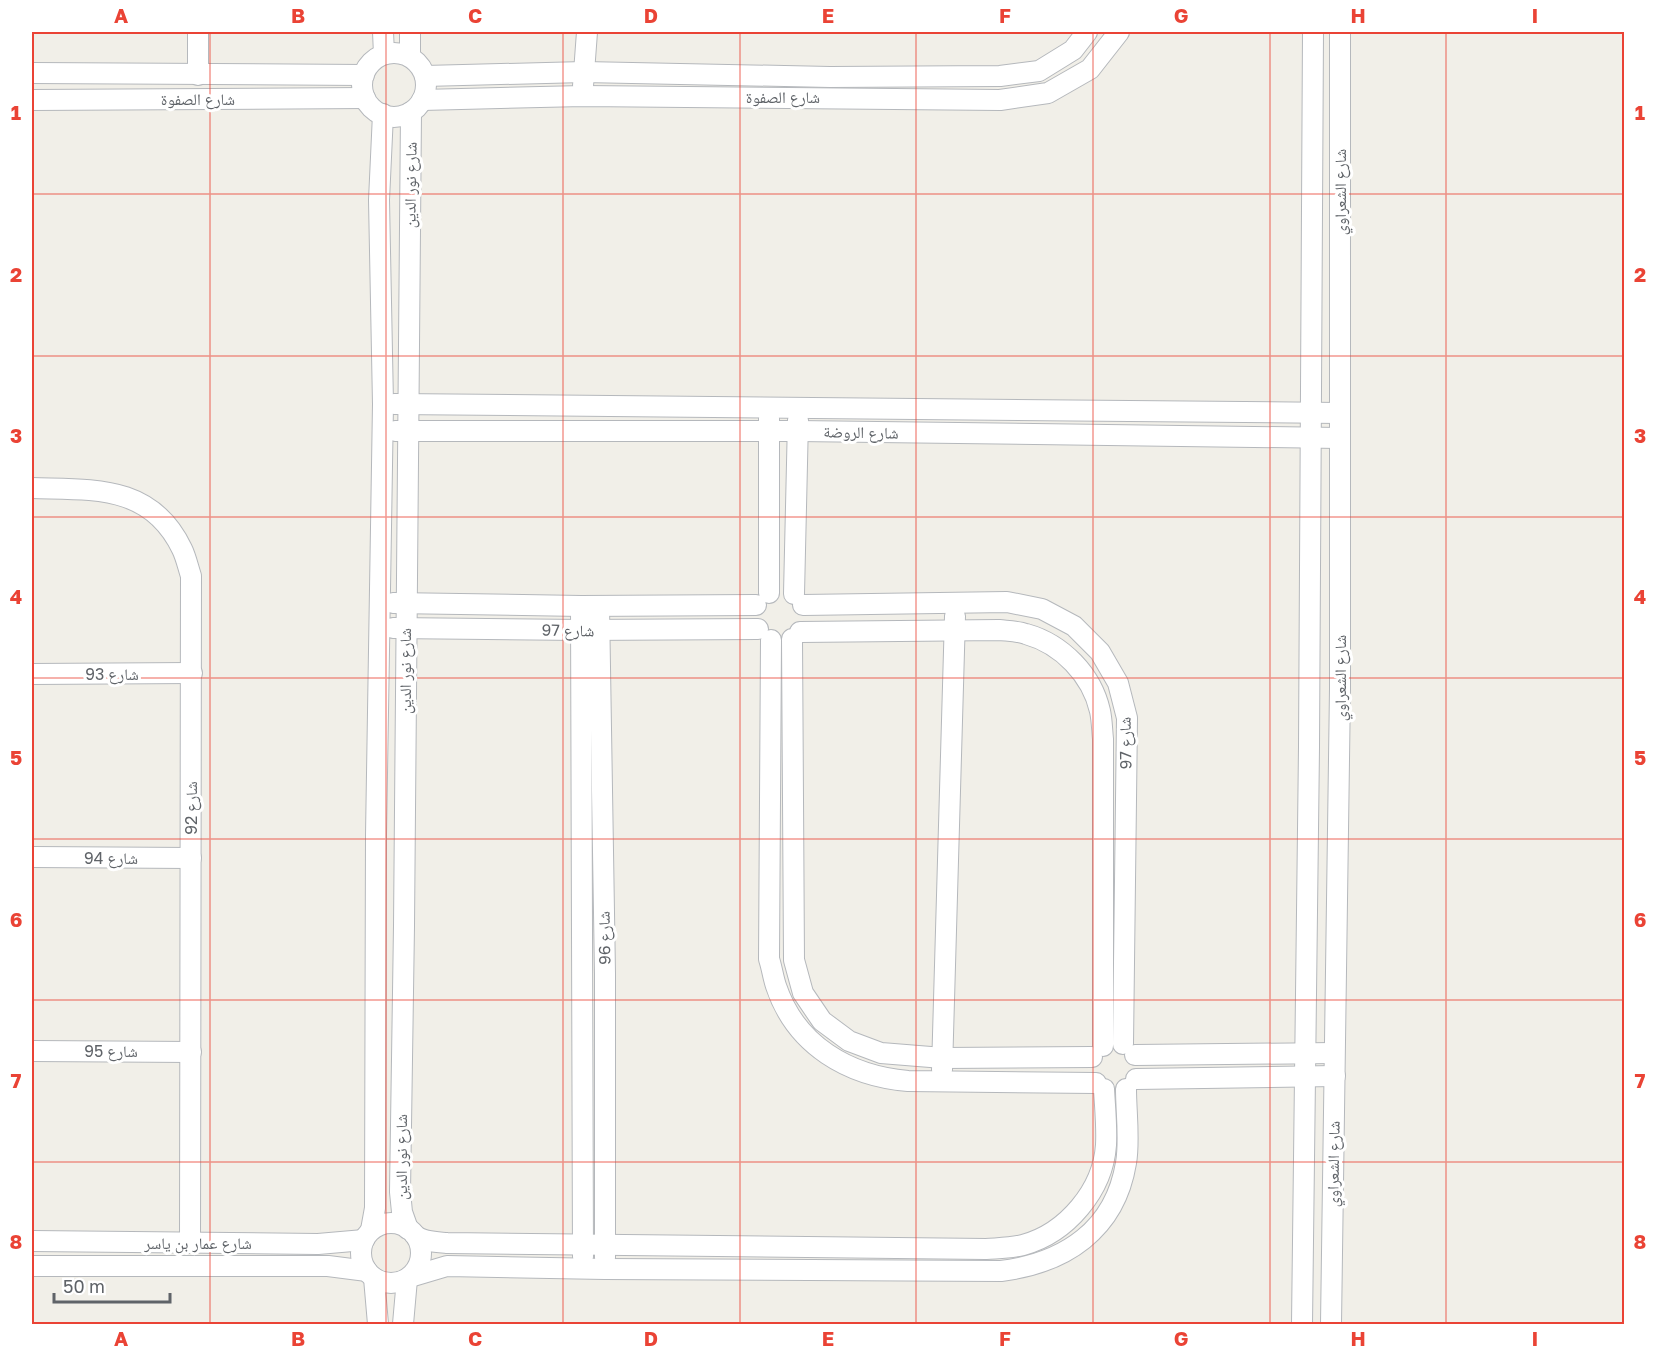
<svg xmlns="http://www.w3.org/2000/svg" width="1656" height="1356" viewBox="0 0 1656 1356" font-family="'Golos Text','Noto Naskh Arabic',sans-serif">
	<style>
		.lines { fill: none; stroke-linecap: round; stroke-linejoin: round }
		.minor-casing { stroke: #b5b8bc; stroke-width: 22 }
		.minor { stroke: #fff; stroke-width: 20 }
		.grid { fill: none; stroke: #ea4335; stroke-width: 1.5; stroke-opacity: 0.55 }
		.labels { text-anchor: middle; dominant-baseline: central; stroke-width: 6; stroke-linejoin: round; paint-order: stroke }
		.street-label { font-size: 16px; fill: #5f6368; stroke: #fff }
		.neatline { fill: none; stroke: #ea4335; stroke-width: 2 }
		.grid-label { font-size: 20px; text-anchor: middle; font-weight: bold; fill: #ea4335 }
	</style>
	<rect width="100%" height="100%" fill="#f1efe8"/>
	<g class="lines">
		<g class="minor-casing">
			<g id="minor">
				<polyline points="383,32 384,54"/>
				<polyline points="410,32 410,57"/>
				<circle cx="394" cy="85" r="32"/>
				<polyline points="32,73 364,75"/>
				<polyline points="198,75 198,32"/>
				<polyline points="425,76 584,72 830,77 1000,76 1039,71 1073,50 1087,32"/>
				<polyline points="583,86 587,32"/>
				<polyline points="32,100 365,98"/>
				<polyline points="422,100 583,96 1000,100 1048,93 1090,69 1119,32"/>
				<polyline points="394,404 1339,413"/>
				<polyline points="769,418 769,593"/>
				<polyline points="395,431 797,431 1339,438"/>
				<path d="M32 488C93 490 151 484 182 549 186 557 188 567 191 576L190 1243"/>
				<polyline points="794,594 798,420"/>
				<polyline points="393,603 581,606 756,605"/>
				<polyline points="803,605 1007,602 1042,609 1074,626 1100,652 1118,683 1127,718 1123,1044"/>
				<polyline points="581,606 583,1257"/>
				<polyline points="599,606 605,974 605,1258"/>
				<polyline points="393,628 581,630 758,629"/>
				<path d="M800 632 999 630C1008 631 1018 631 1026 634 1062 644 1092 675 1100 711 1102 720 1102 730 1103 739V1046"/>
				<polyline points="792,639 794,960 803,993 822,1021 849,1041 881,1053 943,1058 1092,1057"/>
				<path d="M771 640 769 959C772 968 773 977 776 986 796 1046 849 1076 908 1081L1096 1083"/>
				<polyline points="32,674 192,673"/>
				<polyline points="32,857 191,858"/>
				<polyline points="32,1051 191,1052"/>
				<polyline points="1135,1055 1334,1053"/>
				<polyline points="942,1070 955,616"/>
				<polyline points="1136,1079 1335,1076"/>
				<circle cx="391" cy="1253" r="30"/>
				<polyline points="408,1229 402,1212 400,1192 404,926 411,112"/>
				<polyline points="371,1230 375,1208 376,835 383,404 379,200 383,114"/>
				<path d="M414 1234C421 1242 437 1242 447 1243L986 1249C999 1248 1011 1248 1023 1245 1067 1233 1103 1190 1106 1145 1107 1126 1105 1108 1104 1089"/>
				<polyline points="32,1241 318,1244 364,1240"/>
				<polyline points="32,1266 328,1266 367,1271"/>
				<path d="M410 1277 447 1266 605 1269 1001 1271C1065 1263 1115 1230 1126 1163 1130 1140 1126 1112 1126 1089"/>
				<polyline points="374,1278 378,1324"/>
				<polyline points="403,1324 407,1279"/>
				<polyline points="1302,1324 1309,747 1313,32"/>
				<polyline points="1331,1324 1340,689 1340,32"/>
			</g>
		</g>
		<use href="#minor" class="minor"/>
	</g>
	<path class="grid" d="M210 32V1324M386 32V1324M563 32V1324M740 32V1324M916 32V1324M1093 32V1324M1270 32V1324M1446 32V1324M32 194H1624M32 356H1624M32 517H1624M32 678H1624M32 839H1624M32 1000H1624M32 1162H1624"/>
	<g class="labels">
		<g class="street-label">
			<text x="783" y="97">شارع الصفوة</text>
			<text x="198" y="99">شارع الصفوة</text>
			<text transform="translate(410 185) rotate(-89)">شارع نور الدين</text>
			<text transform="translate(1340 192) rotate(-90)">شارع الشعراوي</text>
			<text transform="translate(861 432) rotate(1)">شارع الروضة</text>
			<text transform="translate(568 630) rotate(1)">شارع 97</text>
			<text transform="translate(405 671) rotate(-90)">شارع نور الدين</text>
			<text x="112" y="674">شارع 93</text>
			<text transform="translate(1340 678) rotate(-90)">شارع الشعراوي</text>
			<text transform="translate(1125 743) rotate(-91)">شارع 97</text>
			<text transform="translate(191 808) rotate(-90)">شارع 92</text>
			<text x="111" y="858">شارع 94</text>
			<text transform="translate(604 938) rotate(-91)">شارع 96</text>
			<text x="111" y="1051">شارع 95</text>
			<text transform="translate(401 1157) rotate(-90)">شارع نور الدين</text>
			<text transform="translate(1333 1164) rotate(-89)">شارع الشعراوي</text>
			<text x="198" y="1243">شارع عمار بن ياسر</text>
		</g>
	</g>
	<rect width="1656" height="1356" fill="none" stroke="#ffffff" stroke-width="66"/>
	<path d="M54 1293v9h116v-9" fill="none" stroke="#5f6368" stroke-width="3"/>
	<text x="63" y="1293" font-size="18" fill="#5f6368" stroke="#ffffff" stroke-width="4.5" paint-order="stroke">50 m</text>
	<rect x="33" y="33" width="1590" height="1290" class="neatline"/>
	<g class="grid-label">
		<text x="121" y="23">A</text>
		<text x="298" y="23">B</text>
		<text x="475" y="23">C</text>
		<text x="651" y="23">D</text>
		<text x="828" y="23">E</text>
		<text x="1005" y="23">F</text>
		<text x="1181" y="23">G</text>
		<text x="1358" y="23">H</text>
		<text x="1535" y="23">I</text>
		<text x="16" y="120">1</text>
		<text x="1640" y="120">1</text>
		<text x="16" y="282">2</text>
		<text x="1640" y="282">2</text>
		<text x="16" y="443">3</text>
		<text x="1640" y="443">3</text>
		<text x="16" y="604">4</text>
		<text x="1640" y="604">4</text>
		<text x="16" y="765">5</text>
		<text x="1640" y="765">5</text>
		<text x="16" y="927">6</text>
		<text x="1640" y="927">6</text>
		<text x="16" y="1088">7</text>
		<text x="1640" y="1088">7</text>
		<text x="16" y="1249">8</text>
		<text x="1640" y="1249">8</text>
		<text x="121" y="1346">A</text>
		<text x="298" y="1346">B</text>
		<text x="475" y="1346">C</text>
		<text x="651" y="1346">D</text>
		<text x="828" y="1346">E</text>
		<text x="1005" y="1346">F</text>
		<text x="1181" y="1346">G</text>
		<text x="1358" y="1346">H</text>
		<text x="1535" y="1346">I</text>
	</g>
</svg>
